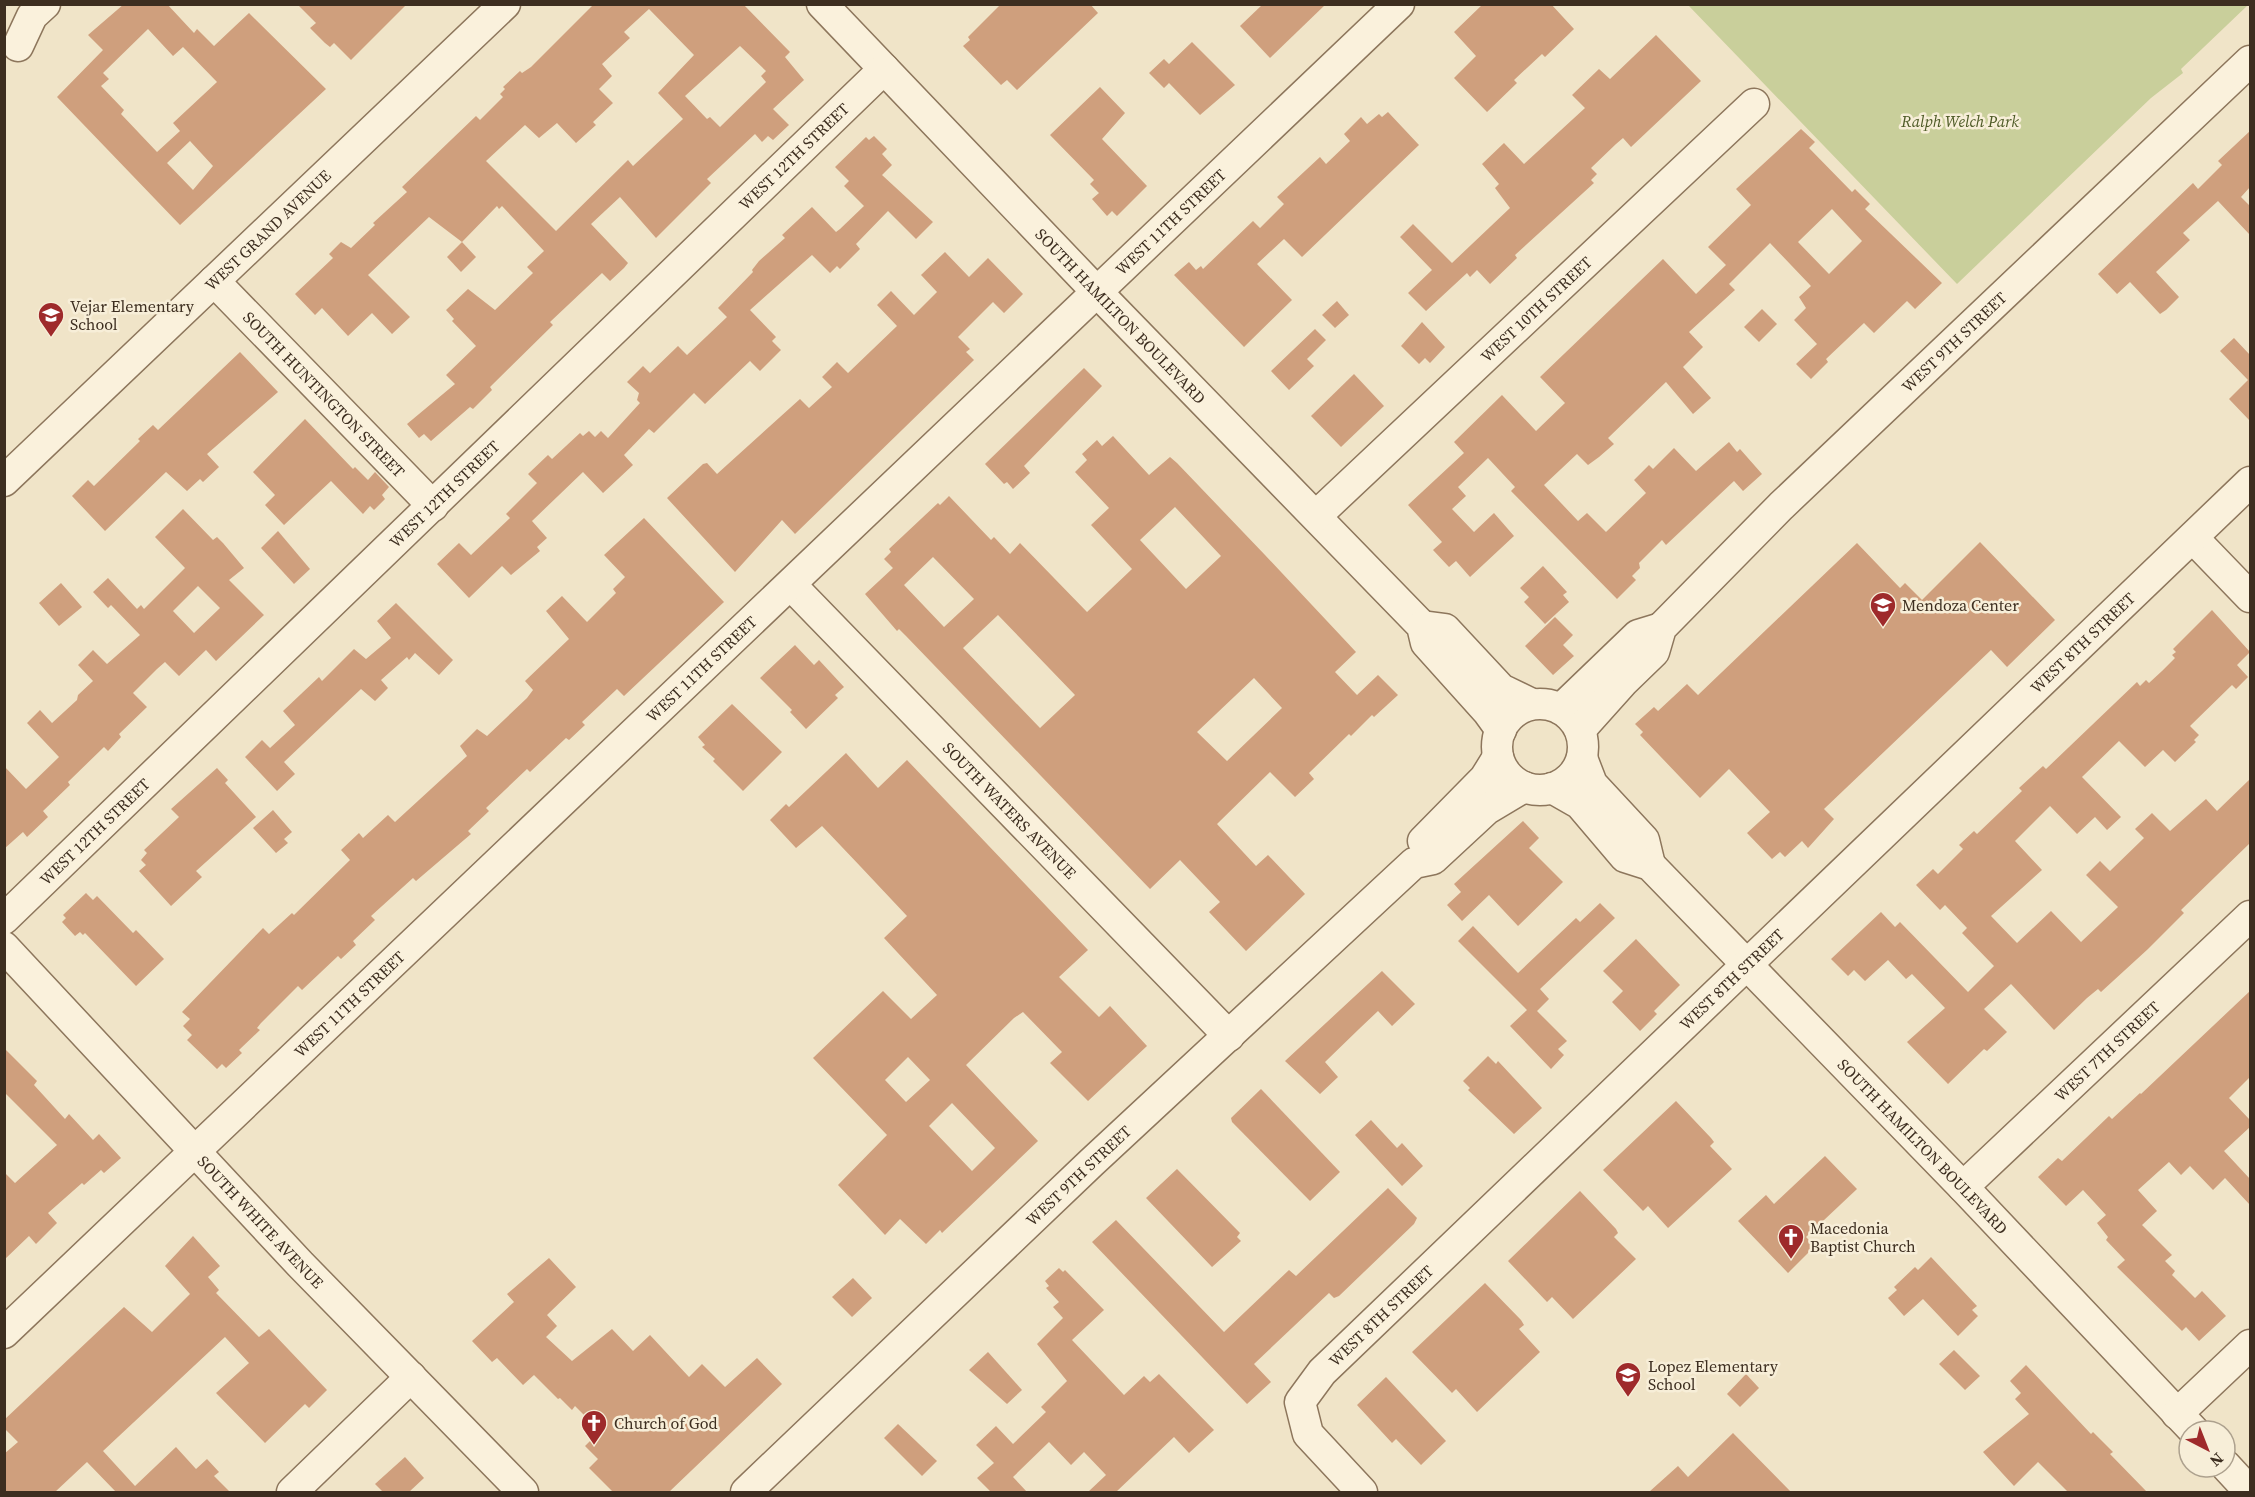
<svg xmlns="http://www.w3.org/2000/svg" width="2255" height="1497" viewBox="0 0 2255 1497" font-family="'Source Serif 4',serif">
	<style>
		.green { fill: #c9cf9b }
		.building { fill: #cf9f7d; fill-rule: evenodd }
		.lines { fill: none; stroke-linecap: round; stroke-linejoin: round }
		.minor-casing { stroke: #8d765c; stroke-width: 33 }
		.minor { stroke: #faf1dc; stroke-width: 30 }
		.labels { text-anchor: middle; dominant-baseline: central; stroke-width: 5; stroke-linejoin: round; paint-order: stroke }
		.park-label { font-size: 16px; font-style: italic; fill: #4d5a26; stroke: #f7eed8 }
		.street-label { font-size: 16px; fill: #3d2e20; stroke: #f7eed8 }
		.poi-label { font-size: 16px; fill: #3d2e20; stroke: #f7eed8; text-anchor: start }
	</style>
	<rect width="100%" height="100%" fill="#f0e4c8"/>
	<polygon class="green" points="1688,5 2248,5 2181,69 2183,73 2151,98 1957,284"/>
	<g class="building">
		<path d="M124 4H167L194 33 197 29 214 46 249 13 326 89 180 225 57 97 103 50 88 35ZM148 29 173 56 183 47 217 82 173 123 180 131 157 152 121 114 124 110 101 86 109 79 103 73ZM190 141 213 166 193 190 167 163Z"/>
		<polygon points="297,4 407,4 351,60 334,43 330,47 325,43 310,28 316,23"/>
		<path d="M594 4H743L790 52 785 57 804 80 773 109 789 125 773 140 768 136 762 142 755 134 707 179 711 183 656 238 620 197 591 224 628 263 624 268 610 281 602 273 550 322 553 325 490 387 492 390 473 409 470 407 431 441 424 434 419 438 407 424 455 384 446 375 476 346 452 321 454 319 446 310 468 289 495 310 533 273 527 267 544 251 502 206 499 209 497 206 462 242 429 217 368 275 410 317 392 334 372 313 348 336 322 308 315 315 295 294 333 258 329 254 341 242 351 248 375 225 373 223 407 192 402 187 476 116 480 120 503 97 500 94 505 89 503 87 520 71 522 73 531 67ZM649 9 694 55 658 93 683 119 633 166 628 160 556 231 486 161 525 125 539 138 557 123 576 143 596 125 593 122 613 103 599 89 612 76 602 64 630 38 624 32ZM740 46 766 71 761 76 766 82 720 127 710 117 707 119 685 96Z"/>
		<polygon points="1001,4 1090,4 1098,13 1017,90 1007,80 1001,85 963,46 970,40 968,37"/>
		<polygon points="1263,4 1326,4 1270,58 1240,26"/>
		<polygon points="1483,4 1551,4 1574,29 1545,57 1542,54 1514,80 1517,83 1487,112 1454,78 1476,56 1454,32"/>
		<polygon points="1656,35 1701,81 1631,147 1623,138 1616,144 1591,168 1597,174 1591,180 1594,183 1515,255 1517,258 1490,284 1477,270 1470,277 1467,273 1426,311 1408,293 1432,270 1400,237 1413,224 1452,263 1510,208 1495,188 1499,184 1482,164 1504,143 1524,164 1585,108 1572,95 1599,69 1610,79"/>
		<polygon points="1192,42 1235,85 1200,115 1169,83 1164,88 1149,73 1164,59 1169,64"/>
		<polygon points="1100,87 1125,113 1102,139 1147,186 1117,216 1112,211 1107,216 1092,199 1099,193 1090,184 1094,180 1050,135"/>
		<polygon points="1388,112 1419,145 1302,257 1284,239 1257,264 1292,300 1244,347 1174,275 1189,262 1196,270 1201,266 1203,269 1253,221 1260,228 1284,204 1277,197 1320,157 1326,164 1350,141 1344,134 1361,117 1367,124 1379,114 1382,117"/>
		<path d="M1801 129 1815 142 1809 148 1852 192 1855 189 1870 204 1865 209 1942 283 1915 309 1907 301 1874 333 1864 323 1826 359 1828 362 1811 379 1796 364 1817 344 1794 320 1806 308 1799 297 1811 286 1770 243 1729 284 1735 290 1689 332 1703 347 1683 367 1711 398 1693 414 1666 382 1608 438 1614 444 1599 457 1588 465 1577 454 1544 485 1578 521 1587 513 1606 532 1646 493 1634 480 1649 465 1653 469 1674 448 1696 471 1729 442 1737 452 1740 449 1762 474 1743 491 1734 481 1666 545 1662 540 1639 563 1640 568 1632 576 1636 580 1617 599 1511 491 1515 487 1488 458 1458 487 1466 496 1452 509 1474 532 1494 513 1514 536 1470 577 1456 561 1449 567 1433 550 1442 542 1408 505 1464 453 1454 442 1502 395 1536 431 1565 403 1540 377 1663 259 1696 294 1726 265 1708 247 1751 205 1736 189ZM1832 209 1862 241 1829 274 1798 242Z"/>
		<polygon points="2250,131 2250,187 2241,197 2250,206 2250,235 2218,201 2183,233 2190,240 2156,272 2179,297 2166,310 2160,314 2130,282 2117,294 2098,274 2193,183 2198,189 2222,165 2218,161"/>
		<polygon points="874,136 887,149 882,154 892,165 882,175 933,222 916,239 888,211 856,244 860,249 840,269 837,266 830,273 812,255 750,310 776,337 772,341 781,350 760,371 750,361 705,404 694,393 654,433 649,429 624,455 633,465 603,493 583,472 532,521 547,538 537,547 540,551 511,575 502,566 469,598 437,564 459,543 471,555 510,518 506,514 537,483 528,474 548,455 552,459 580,433 583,436 589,431 595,437 601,431 608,438 640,403 637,400 639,393 627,382 643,366 650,373 678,346 687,355 727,317 718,308 753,272 752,270 759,261 785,238 782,235 812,207 836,232 840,229 864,206 844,186 849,181 835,167 866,137 869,140"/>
		<polygon points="462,242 476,257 461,272 447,257"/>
		<polygon points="945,252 969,277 988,258 1023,294 1004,313 993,302 958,337 970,349 966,352 974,360 795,534 782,520 735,572 667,498 703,464 707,463 717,474 800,399 809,408 832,387 822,377 837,362 848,373 897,326 877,305 891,291 914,315 937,292 921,275"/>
		<polygon points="1337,301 1349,315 1335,328 1322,315"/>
		<polygon points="1762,309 1777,324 1759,342 1744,327"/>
		<polygon points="1422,322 1445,347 1430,363 1425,358 1419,364 1401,346"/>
		<polygon points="1315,329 1326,340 1307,359 1314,366 1289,390 1271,371"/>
		<polygon points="2234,338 2250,355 2250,421 2229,399 2248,380 2220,351"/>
		<polygon points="240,352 278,392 207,454 219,467 203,482 200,479 187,491 166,472 105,531 72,496 88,480 94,486 140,441 138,439 153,425 158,430"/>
		<polygon points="1084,368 1102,386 1024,466 1030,473 1013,489 1007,482 1004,484 985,464"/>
		<polygon points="1354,374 1384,406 1341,447 1311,416"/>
		<polygon points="305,419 353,469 355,467 368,480 375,472 389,487 382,495 385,499 374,510 370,506 363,514 331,481 284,525 265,505 275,495 253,472"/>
		<path d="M1113 436 1149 475 1170 457 1177 463 1265 555 1356 652 1335 672 1357 695 1378 675 1398 695 1374 717 1372 715 1351 736 1349 734 1309 773 1314 779 1295 797 1270 772 1217 824 1256 866 1268 855 1305 894 1246 951 1209 912 1220 902 1180 860 1150 889 906 636 899 629 897 631 865 594 893 568 884 559 891 552 889 549 938 503 940 505 949 496 991 540 994 537 1010 554 1020 543 1087 612 1132 569 1091 525 1109 508 1075 472 1087 460 1082 454 1097 440 1102 446ZM1175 507 1221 556 1186 589 1140 540ZM933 557 974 599 944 627 904 585ZM998 615 1075 695 1040 728 963 648ZM1254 678 1282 708 1227 761 1197 732Z"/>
		<path d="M183 509 213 540 217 537 223 543 244 568 229 580 264 615 216 661 206 650 179 676 165 662 157 669 133 693 147 707 119 734 121 737 108 751 104 747 68 782 70 785 43 811 48 817 27 837 23 832 4 849V766L26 789 59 757 27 723 40 710 52 723 77 700 78 695 93 681 78 665 93 650 107 664 140 635 111 605 108 608 93 592 108 578 137 609 141 605 144 609 185 568 155 537ZM198 586 220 608 194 633 173 611Z"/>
		<polygon points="644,518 724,602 624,696 617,689 582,722 585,725 569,740 566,738 530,772 527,769 486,808 489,811 468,831 471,834 416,881 413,878 371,916 375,920 353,941 356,945 341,959 338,956 302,990 298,986 261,1023 257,1028 260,1030 239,1050 242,1053 226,1068 222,1064 217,1069 187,1040 192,1035 183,1026 190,1019 182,1012 263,928 269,934 292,913 294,915 350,860 341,850 359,833 363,838 388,815 395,822 467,756 460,746 477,729 487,736 527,698 533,690 525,681 569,639 546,611 562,596 587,622 616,593 613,589 625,577 604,555"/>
		<polygon points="278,531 310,569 294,584 261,548"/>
		<polygon points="1980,542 2055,620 2007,667 1991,650 1824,809 1834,819 1808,848 1802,841 1785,857 1780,852 1772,859 1747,833 1770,812 1729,769 1700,798 1640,735 1643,732 1635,724 1654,707 1658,711 1687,684 1698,695 1857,543 1900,588 1905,583 1922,600"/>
		<polygon points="1543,566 1567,592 1563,595 1569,602 1545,624 1524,602 1529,597 1520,588"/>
		<polygon points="61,583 82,607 59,626 39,603"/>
		<polygon points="396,603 453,660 439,675 415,653 409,660 407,657 381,680 388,688 375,701 361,689 284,762 295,774 277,791 245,757 262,740 270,748 295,725 283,711 319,677 322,681 354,649 366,659 391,638 377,621"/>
		<polygon points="2212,610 2250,652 2237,665 2248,677 2236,689 2232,685 2190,726 2199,735 2194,740 2196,742 2175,762 2163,750 2145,767 2119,741 2082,777 2121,817 2107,830 2095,817 2077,834 2050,806 2015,841 2042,870 1991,916 2017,943 2051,911 2081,942 2118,907 2086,875 2100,861 2110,871 2144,838 2135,829 2152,813 2170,831 2206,799 2217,811 2250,779 2250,843 2181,910 2184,913 2148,949 2101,992 2098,989 2087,998 2054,1030 2011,984 1984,1009 2007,1032 1987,1051 1984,1049 1948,1084 1907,1042 1945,1008 1912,974 1906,979 1888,960 1865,981 1854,970 1848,976 1831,959 1881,912 1895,927 1900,922 1968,992 1994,966 1962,933 1967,928 1945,905 1940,910 1916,885 1933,869 1938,874 1963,849 1959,845 1974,831 1977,834 2022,791 2019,788 2043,766 2046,769 2137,682 2140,686 2146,680 2149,683 2162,671 2175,658 2172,655 2176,652 2173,649"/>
		<polygon points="1555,617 1573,635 1563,645 1574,656 1553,675 1525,646"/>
		<polygon points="795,645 814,665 819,660 844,687 835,695 838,698 806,729 790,712 792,710 760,678"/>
		<polygon points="732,704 782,752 743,791 713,761 715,759 702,747 705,745 698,737"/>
		<path d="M846 753 878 788 907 760 1088 950 1059 977 1099 1017 1110 1006 1147 1046 1088 1101 1050 1063 1062 1052 1023 1012 1014 1018 966 1065 1038 1141 942 1233 940 1230 926 1244 900 1219 885 1235 838 1185 887 1135 813 1058 883 991 911 1019 937 995 884 938 907 916 860 866 822 826 796 848 770 820 786 804 789 807ZM908 1057 930 1080 906 1102 885 1080ZM952 1103 995 1148 972 1171 929 1126Z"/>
		<polygon points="217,768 228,780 225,783 256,817 196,871 202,877 171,906 139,871 146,865 141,860 147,853 144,850 179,817 171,809"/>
		<polygon points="273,810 292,832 284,839 288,843 276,853 253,828"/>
		<polygon points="1523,821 1539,838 1529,848 1563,882 1518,926 1489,895 1462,921 1447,905 1461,892 1454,884"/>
		<polygon points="86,893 93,900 97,896 133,933 136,930 164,959 136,986 85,933 83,935 80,932 75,936 62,922 66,918 63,915"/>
		<polygon points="1600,903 1615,918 1540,989 1549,999 1537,1011 1567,1041 1558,1049 1564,1055 1551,1069 1510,1026 1527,1010 1458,941 1473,926 1518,973 1576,918 1580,922"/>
		<polygon points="1636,939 1680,985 1654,1011 1657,1014 1640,1031 1612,1002 1623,991 1603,971"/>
		<polygon points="1382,971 1415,1004 1392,1026 1378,1011 1359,1029 1325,1062 1338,1077 1320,1094 1285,1061"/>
		<polygon points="2250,991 2250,1077 2229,1098 2250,1120 2250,1127 2224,1151 2250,1179 2250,1205 2225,1178 2213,1190 2190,1166 2181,1175 2169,1162 2138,1190 2157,1211 2142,1225 2172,1255 2165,1261 2175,1271 2172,1275 2195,1298 2202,1291 2226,1316 2199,1341 2186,1327 2182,1331 2117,1267 2125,1260 2106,1240 2108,1237 2097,1223 2106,1215 2083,1190 2066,1206 2038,1177 2058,1158 2062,1161 2109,1116 2112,1119 2140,1093 2141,1094"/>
		<polygon points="4,1048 37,1081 34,1085 65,1119 69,1114 93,1140 99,1134 121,1158 104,1173 101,1170 84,1185 82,1183 48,1213 57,1223 36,1244 29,1236 4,1260 4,1172 15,1183 57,1145 4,1092"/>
		<polygon points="1488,1056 1496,1064 1498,1061 1542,1108 1514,1134 1468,1090 1470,1088 1463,1081"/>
		<polygon points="1261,1089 1340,1172 1310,1201 1232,1122 1231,1118"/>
		<polygon points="1676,1101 1711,1138 1714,1142 1710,1146 1732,1169 1668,1228 1648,1206 1643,1211 1603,1170"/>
		<polygon points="1371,1120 1397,1148 1402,1143 1423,1166 1402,1186 1355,1135"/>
		<polygon points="1825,1156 1857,1189 1806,1237 1815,1246 1788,1273 1738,1221 1766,1195 1774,1204"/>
		<polygon points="1177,1169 1240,1233 1237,1237 1241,1241 1212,1267 1146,1198"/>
		<polygon points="1388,1188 1417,1218 1414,1224 1339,1296 1334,1298 1329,1293 1254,1364 1271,1382 1247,1404 1092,1242 1116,1220 1224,1332 1289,1270 1296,1276"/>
		<polygon points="1580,1191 1616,1229 1618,1233 1614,1237 1636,1259 1573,1319 1552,1297 1547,1302 1508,1261"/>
		<polygon points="193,1236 220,1266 208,1277 219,1290 216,1293 259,1337 269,1329 327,1390 309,1408 305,1404 265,1443 216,1393 249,1363 225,1337 103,1451 135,1486 176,1447 196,1469 207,1459 219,1472 214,1476 230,1492 116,1492 87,1462 55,1492 4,1492 4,1454 18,1442 4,1428 4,1420 124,1307 152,1332 190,1294 165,1266"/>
		<polygon points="1931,1257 1977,1306 1972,1310 1978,1316 1958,1336 1923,1299 1904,1316 1888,1298 1897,1290 1894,1287 1915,1267 1918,1270"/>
		<polygon points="549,1258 576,1287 547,1315 557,1326 546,1337 572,1361 612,1329 633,1351 650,1335 689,1377 702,1364 725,1387 757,1358 782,1384 669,1492 613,1492 589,1468 598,1459 585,1446 600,1431 575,1406 572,1410 560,1398 558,1399 534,1375 523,1385 497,1358 492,1362 472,1341 514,1302 507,1294"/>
		<polygon points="1059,1268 1063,1272 1065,1270 1104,1310 1072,1340 1124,1395 1144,1376 1150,1382 1159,1374 1214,1430 1189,1453 1174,1437 1116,1492 1088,1492 1106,1475 1084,1452 1071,1465 1049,1442 1013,1477 1027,1492 991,1492 977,1478 994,1463 976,1445 996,1426 1013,1444 1046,1412 1041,1407 1067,1381 1037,1344 1063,1318 1053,1307 1059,1302 1046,1288 1049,1286 1045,1281"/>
		<polygon points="853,1278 872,1298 852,1317 832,1297"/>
		<polygon points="1485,1283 1521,1320 1524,1325 1519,1329 1540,1352 1477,1412 1456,1389 1452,1393 1412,1352"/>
		<polygon points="1954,1350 1980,1376 1965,1390 1939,1364"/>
		<polygon points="988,1352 1022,1390 1007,1404 969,1370"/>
		<polygon points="2026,1365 2091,1434 2093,1432 2113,1452 2110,1454 2147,1492 2068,1492 2038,1462 2014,1486 2002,1473 1983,1452 2029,1414 2015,1399 2021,1393 2010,1381"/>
		<polygon points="1746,1374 1759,1388 1740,1407 1727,1394"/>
		<polygon points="1386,1377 1446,1441 1421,1465 1396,1439 1392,1443 1357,1405"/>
		<polygon points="898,1424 937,1461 922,1476 884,1438"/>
		<polygon points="1733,1433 1791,1492 1649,1492 1678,1466 1688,1477"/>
		<polygon points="405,1457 424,1478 409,1492 383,1492 375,1484"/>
	</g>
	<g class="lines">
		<g class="minor-casing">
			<g id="minor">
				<path id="s1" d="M822 4 1098 293 1422 626 1426 643 1488 712 1501 730"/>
				<polyline points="18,46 32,16 45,4"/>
				<path id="s2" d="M214 281 433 506"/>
				<path id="s3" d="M4 481 505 4"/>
				<path id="s4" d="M1316 516 1754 104"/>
				<polyline points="2193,538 2250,597"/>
				<path id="s5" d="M791 585 1229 1036"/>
				<polyline points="1422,626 1445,629 1501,689 1532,704"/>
				<circle cx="1540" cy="747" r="43"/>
				<polyline points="1561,709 1638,635 1661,628"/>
				<path id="s6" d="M1580 730 1623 682 1654 652 1661 628 1781 506 2250 61"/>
				<polyline points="1582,758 1592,784 1644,840 1650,865"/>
				<path id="s7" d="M1552 788 1580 804 1625 857 1650 865 1963 1187 2194 1431"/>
				<polyline points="1423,841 1485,778 1498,757"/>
				<path id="s8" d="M4 919 884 69"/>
				<path id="s9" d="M4 947 300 1264 523 1492"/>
				<path id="s10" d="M1963 1187 2250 916"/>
				<path id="s11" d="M4 1333 1399 4"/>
				<polyline points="2177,1414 2250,1345"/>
				<polyline points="2225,1465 2250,1492"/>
				<polyline points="292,1492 411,1377"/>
				<path id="s12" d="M746 1492 1091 1163 1414 863 1433 859 1487 809 1524 787"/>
				<path id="s13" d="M1362 1492 1308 1434 1300 1402 1322 1372 2250 482"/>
			</g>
		</g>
		<use href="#minor" class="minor"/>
	</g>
	<defs>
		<g id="school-pin" transform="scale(1.35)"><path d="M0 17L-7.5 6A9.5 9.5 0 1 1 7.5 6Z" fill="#9e2a2b" stroke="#f7eed8"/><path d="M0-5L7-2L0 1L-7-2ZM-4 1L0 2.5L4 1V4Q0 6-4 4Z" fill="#fff"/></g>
		<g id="church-pin" transform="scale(1.35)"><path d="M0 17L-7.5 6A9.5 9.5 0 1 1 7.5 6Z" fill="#9e2a2b" stroke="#f7eed8"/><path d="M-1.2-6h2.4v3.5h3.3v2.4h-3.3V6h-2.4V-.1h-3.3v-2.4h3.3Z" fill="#fff"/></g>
	</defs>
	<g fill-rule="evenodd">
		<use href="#school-pin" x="51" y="315"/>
		<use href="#school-pin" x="1883" y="605"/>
		<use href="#church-pin" x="1791" y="1237"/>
		<use href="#school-pin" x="1628" y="1375"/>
		<use href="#church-pin" x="594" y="1423"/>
	</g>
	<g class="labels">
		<g class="park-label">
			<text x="1960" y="121">Ralph Welch Park</text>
		</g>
		<g class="street-label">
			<text stroke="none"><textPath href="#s8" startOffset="1098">WEST 12TH STREET</textPath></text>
			<text stroke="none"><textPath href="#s11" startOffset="1611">WEST 11TH STREET</textPath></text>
			<text stroke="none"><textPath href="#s3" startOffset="364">WEST GRAND AVENUE</textPath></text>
			<text stroke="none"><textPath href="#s4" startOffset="302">WEST 10TH STREET</textPath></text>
			<text stroke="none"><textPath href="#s1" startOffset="432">SOUTH HAMILTON BOULEVARD</textPath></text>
			<text stroke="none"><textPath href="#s6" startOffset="542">WEST 9TH STREET</textPath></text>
			<text stroke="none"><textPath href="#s2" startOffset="158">SOUTH HUNTINGTON STREET</textPath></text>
			<text stroke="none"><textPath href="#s8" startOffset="612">WEST 12TH STREET</textPath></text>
			<text stroke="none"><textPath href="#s13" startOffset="1203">WEST 8TH STREET</textPath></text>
			<text stroke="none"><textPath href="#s11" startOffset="963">WEST 11TH STREET</textPath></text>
			<text stroke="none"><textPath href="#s5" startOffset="314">SOUTH WATERS AVENUE</textPath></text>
			<text stroke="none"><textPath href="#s8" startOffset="126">WEST 12TH STREET</textPath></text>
			<text stroke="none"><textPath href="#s13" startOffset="717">WEST 8TH STREET</textPath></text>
			<text stroke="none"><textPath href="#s11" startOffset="477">WEST 11TH STREET</textPath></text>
			<text stroke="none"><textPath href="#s10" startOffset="198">WEST 7TH STREET</textPath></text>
			<text stroke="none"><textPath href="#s7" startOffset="520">SOUTH HAMILTON BOULEVARD</textPath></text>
			<text stroke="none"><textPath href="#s12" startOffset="459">WEST 9TH STREET</textPath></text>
			<text stroke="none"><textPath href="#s9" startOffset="376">SOUTH WHITE AVENUE</textPath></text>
			<text stroke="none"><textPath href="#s13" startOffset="231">WEST 8TH STREET</textPath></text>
		</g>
		<g class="poi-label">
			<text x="70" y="306">Vejar Elementary<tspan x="70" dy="18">School</tspan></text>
			<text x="1902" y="605">Mendoza Center</text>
			<text x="1810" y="1228">Macedonia<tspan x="1810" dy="18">Baptist Church</tspan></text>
			<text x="1648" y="1366">Lopez Elementary<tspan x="1648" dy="18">School</tspan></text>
			<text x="614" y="1423">Church of God</text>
		</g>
	</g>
	<rect width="2255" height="1497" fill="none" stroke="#3d2e20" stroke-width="12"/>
	<g transform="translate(2207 1449) rotate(138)"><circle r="28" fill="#f7eed8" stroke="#ada18e" stroke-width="1.5"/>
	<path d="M0-4.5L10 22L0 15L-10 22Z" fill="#9e2a2b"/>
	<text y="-9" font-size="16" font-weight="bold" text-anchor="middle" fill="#3d2e20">N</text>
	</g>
</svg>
